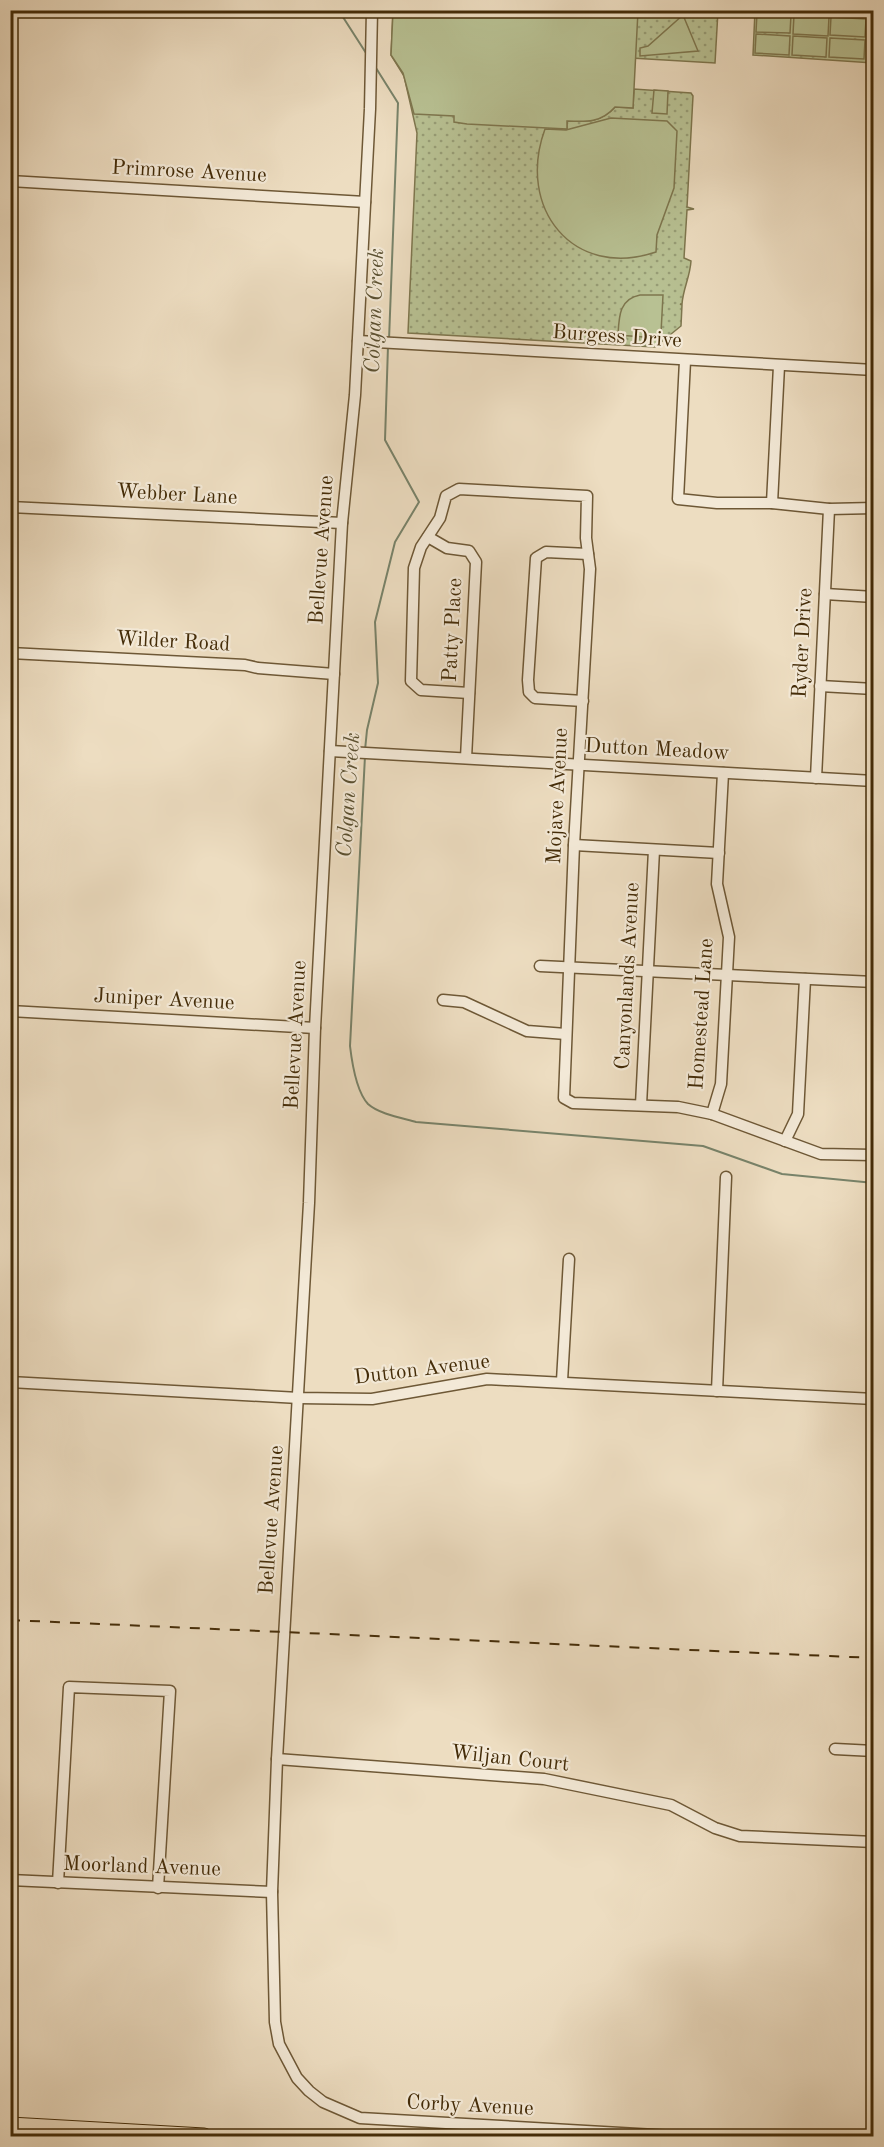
<svg xmlns="http://www.w3.org/2000/svg" width="884" height="2147" viewBox="0 0 884 2147" font-family="'Old Standard TT',serif">
	<style>
		.grass { fill: url(#grass-dots); stroke: #7e764e; stroke-width: 1.5 }
		.pitch { fill: #b8c193; stroke: #7e764e; stroke-width: 1.5 }
		.lines { fill: none; stroke-linecap: round; stroke-linejoin: round }
		.stream { stroke: #78836a; stroke-width: 2 }
		.minor-casing { stroke: #6e5836; stroke-width: 13 }
		.highway-casing { stroke: #442c08; stroke-width: 17 }
		.minor { stroke: #f3e9d7; stroke-width: 10 }
		.highway { stroke: #edddc1; stroke-width: 15 }
		.rail { stroke: #442c08; stroke-width: 2; stroke-dasharray: 10 10; stroke-linecap: butt }
		.labels { text-anchor: middle; dominant-baseline: central; stroke-width: 4.5; stroke-linejoin: round; paint-order: stroke }
		.street-label { font-size: 21px; fill: #442c08; stroke: #f3e9d7 }
		.water-label { font-size: 22px; font-style: italic; fill: #5a5031; stroke: #f3e9d7 }
	</style>
	<defs>
		<pattern id="grass-dots" width="8" height="8" patternUnits="userSpaceOnUse" patternTransform="scale(1.5)"><rect width="8" height="8" fill="#b8c193"/><path d="M2 2h.1M6 6h.1" fill="none" stroke="#979d76" stroke-width="1.8" stroke-linecap="round"/></pattern>
	</defs>
	<rect width="100%" height="100%" fill="#edddc1"/>
	<filter id="stains"><feTurbulence type="fractalNoise" baseFrequency=".00333" numOctaves="4"/><feColorMatrix values="0 0 0 0 .2 0 0 0 0 .09 0 0 0 0 .02 0 0 0 .5 -.17"/></filter>
	<radialGradient id="worn" r=".72"><stop offset=".6" stop-color="#630" stop-opacity="0"/><stop offset="1" stop-color="#630" stop-opacity=".3"/></radialGradient>
	<g class="grass">
		<path d="M393 11 468 116 567 129V121C586 122 601 123 615 107L633 108 634 89 691 93 693 96 687 207 694 209 687 210 684 258 691 261C690 277 683 289 682 304H680L682 305 681 326 655 347 408 333 417 133 404 76 391 55Z"/>
		<polygon points="576,11 718,11 715,63 631,58"/>
		<polygon points="755,11 873,17 873,63 753,55"/>
	</g>
	<g class="pitch">
		<path d="M393 11H638L633 108 615 107C601 123 586 122 567 121V129L467 124 454 122V116L414 114 403 73 391 55Z"/>
		<polygon points="757,13 791,15 790,33 756,32"/>
		<polygon points="683,15 698,51 640,56 640,48 648,46"/>
		<polygon points="794,15 829,17 828,36 793,34"/>
		<polygon points="831,17 866,19 865,37 830,35"/>
		<polygon points="756,34 790,36 789,55 755,53"/>
		<polygon points="793,36 827,38 826,57 792,55"/>
		<polygon points="830,38 865,40 864,59 829,57"/>
		<polygon points="654,90 668,91 667,114 652,113"/>
		<path d="M611 118 667 121 677 131 674 188 657 235 656 252C573 280 516 208 545 129L566 130Z"/>
		<path d="M640 295H663L661 333 656 338 618 335C619 317 619 299 640 295Z"/>
	</g>
	<g class="lines">
		<g class="stream">
			<polyline points="334,10 341,14 366,53"/>
			<polyline points="376,68 398,103 389,340"/>
			<polyline points="365,750 367,730 378,683 375,622 395,542 419,502 385,440 388,346"/>
			<path d="M365 756 350 1046C352 1063 356 1091 368 1104 379 1114 402 1118 416 1122L703 1146 782 1174 874 1183"/>
		</g>
		<g class="minor-casing">
			<g id="minor">
				<polyline points="372,10 370,109 355,395 342,523 315,1028 309,1203 277,1759 272,1892 275,2022 279,2044 297,2078 309,2091 323,2102 360,2118 673,2136"/>
				<polyline points="10,181 365,202"/>
				<polyline points="358,341 874,370"/>
				<polyline points="685,361 678,499 717,503 772,503 829,509 874,508"/>
				<polyline points="772,503 779,366"/>
				<polyline points="10,507 342,523"/>
				<polyline points="428,537 447,548 469,551 476,562 466,758"/>
				<polyline points="825,594 874,597"/>
				<polyline points="10,653 245,665 258,668 334,674"/>
				<polyline points="820,686 874,689"/>
				<polyline points="469,693 421,690 411,681 414,568 421,547 440,518 446,496 459,489 587,496 586,538 590,569 574,845 564,1098 573,1103 678,1107 712,1114 821,1154 872,1155 874,1133"/>
				<polyline points="583,701 535,698 529,692 528,680 536,558 546,552 588,554"/>
				<polyline points="330,751 874,781"/>
				<polyline points="816,778 829,509"/>
				<polyline points="574,845 719,853"/>
				<polyline points="540,966 874,982"/>
				<polyline points="443,1000 464,1002 527,1031 566,1034"/>
				<polyline points="10,1011 315,1028"/>
				<polyline points="641,1105 654,850"/>
				<polyline points="712,1114 721,1084 729,937 717,884 723,773"/>
				<polyline points="785,1141 798,1114 805,979"/>
				<polyline points="562,1381 569,1259"/>
				<polyline points="10,1382 299,1398 372,1399 487,1379 874,1399"/>
				<polyline points="717,1391 726,1177"/>
				<polyline points="835,1749 874,1751"/>
				<polyline points="277,1759 544,1779 671,1805 715,1828 740,1836 874,1842"/>
				<polyline points="10,1880 272,1892"/>
				<polyline points="58,1883 69,1687 170,1691 158,1888"/>
			</g>
		</g>
		<g class="highway-casing">
			<polyline id="highway" points="10,2125 204,2136"/>
		</g>
		<use href="#minor" class="minor"/>
		<use href="#highway" class="highway"/>
		<polyline class="rail" points="10,1620 874,1658"/>
	</g>
	<g class="labels">
		<g class="street-label">
			<text transform="translate(189 172) rotate(3)">Primrose Avenue</text>
			<text transform="translate(617 337) rotate(4)">Burgess Drive</text>
			<text transform="translate(177 495) rotate(3)">Webber Lane</text>
			<text transform="translate(322 550) rotate(-86)">Bellevue Avenue</text>
			<text transform="translate(453 630) rotate(-87)">Patty Place</text>
			<text transform="translate(173 642) rotate(3)">Wilder Road</text>
			<text transform="translate(803 643) rotate(-87)">Ryder Drive</text>
			<text transform="translate(657 750) rotate(3)">Dutton Meadow</text>
			<text transform="translate(558 796) rotate(-87)">Mojave Avenue</text>
			<text transform="translate(628 976) rotate(-87)">Canyonlands Avenue</text>
			<text transform="translate(164 1000) rotate(3)">Juniper Avenue</text>
			<text transform="translate(702 1014) rotate(-86)">Homestead Lane</text>
			<text transform="translate(296 1035) rotate(-87)">Bellevue Avenue</text>
			<text transform="translate(422 1370) rotate(-7)">Dutton Avenue</text>
			<text transform="translate(272 1520) rotate(-86)">Bellevue Avenue</text>
			<text transform="translate(510 1759) rotate(6)">Wiljan Court</text>
			<text transform="translate(142 1867) rotate(2)">Moorland Avenue</text>
			<text transform="translate(470 2106) rotate(3)">Corby Avenue</text>
		</g>
		<g class="water-label">
			<text transform="translate(375 311) rotate(-88)">Colgan Creek</text>
			<text transform="translate(349 795) rotate(-86)">Colgan Creek</text>
		</g>
	</g>
	<rect width="884" height="2147" fill="none" stroke="#edddc1" stroke-width="36"/>
	<rect x="12" y="12" width="860" height="2123" fill="none" stroke="#442c08" stroke-width="3"/>
	<rect x="18" y="18" width="848" height="2111" fill="none" stroke="#442c08" stroke-width="1.5"/>
	<rect width="100%" height="100%" filter="url(#stains)"/>
	<rect width="100%" height="100%" fill="url(#worn)"/>
</svg>
